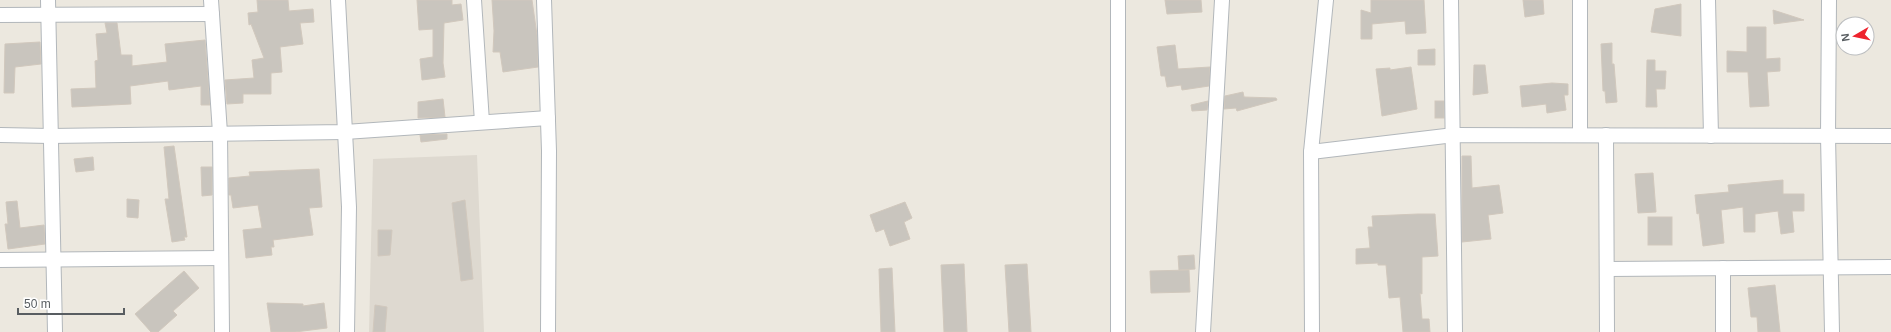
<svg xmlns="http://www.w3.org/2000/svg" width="1891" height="332" viewBox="0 0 1891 332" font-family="Arial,sans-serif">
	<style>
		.education { fill: #ded9d0 }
		.building { fill: #c9c5be; stroke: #d1c8bd }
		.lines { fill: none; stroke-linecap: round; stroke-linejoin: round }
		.street-casing { stroke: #b2b7bb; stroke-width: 16 }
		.street { stroke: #fff; stroke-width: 14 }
	</style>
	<rect width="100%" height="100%" fill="#ece8df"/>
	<polygon class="education" points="477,155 484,332 369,332 373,159"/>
	<g class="building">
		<polygon points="257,0 288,0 289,11 313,9 314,22 300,23 303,44 280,47 282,72 271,73 271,94 243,94 243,103 227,104 225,80 254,78 252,60 264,58 251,24 249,25 248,13 258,12"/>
		<polygon points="417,0 452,0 452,5 461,4 463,20 444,23 443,63 445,77 422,80 420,59 433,57 433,29 419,30"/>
		<polygon points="492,0 532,0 537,35 538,67 503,72 500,52 493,52 494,31"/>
		<polygon points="1165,0 1201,0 1202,12 1167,14"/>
		<polygon points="1371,0 1424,0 1426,33 1406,34 1405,21 1372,24 1372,39 1361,39 1361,10 1371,13"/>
		<polygon points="1523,0 1543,0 1544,14 1525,17"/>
		<polygon points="1681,4 1681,36 1651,32 1655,9"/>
		<polygon points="1773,10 1804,20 1774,24"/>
		<polygon points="105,23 117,23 121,55 132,55 132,66 167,62 165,44 205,40 210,105 201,105 201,86 169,90 168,81 130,86 131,104 72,107 71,89 96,88 95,61 98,60 96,34 107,33"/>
		<polygon points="1747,27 1766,27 1766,59 1780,58 1780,71 1767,72 1769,106 1750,107 1748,72 1727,72 1727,51 1747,52"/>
		<polygon points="40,42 41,64 15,67 14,93 4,93 5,44"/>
		<polygon points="1612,43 1612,64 1614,64 1617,102 1606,103 1605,91 1603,91 1601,44"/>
		<polygon points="1175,45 1178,69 1210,67 1209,86 1182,90 1181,85 1167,87 1165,76 1161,76 1157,47"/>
		<polygon points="1435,49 1435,65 1418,65 1418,50"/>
		<polygon points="1647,60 1655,60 1655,71 1666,71 1665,89 1656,89 1657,107 1646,107"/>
		<polygon points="1474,65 1485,65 1488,93 1473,95"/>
		<polygon points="1411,67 1417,109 1382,116 1376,69 1390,68 1390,70"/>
		<polygon points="1552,83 1568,84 1568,95 1564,95 1566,110 1547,113 1546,104 1522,107 1520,86"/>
		<polygon points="1243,92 1244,97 1276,98 1277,100 1237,111 1236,108 1224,109 1225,96"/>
		<polygon points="443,99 445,117 418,118 418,102"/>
		<polygon points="1208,101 1207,110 1192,111 1191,105"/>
		<rect x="1435" y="101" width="9" height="17"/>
		<polygon points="447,134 447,139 421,142 420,135"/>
		<polygon points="174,146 187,237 184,237 185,240 172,242 165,199 169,199 164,147"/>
		<polygon points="1462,156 1471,156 1472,188 1499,185 1503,213 1488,215 1491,239 1462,242"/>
		<polygon points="93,157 94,170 76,172 74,159"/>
		<polygon points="201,167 212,167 212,195 202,196"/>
		<polygon points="319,169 322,207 309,208 313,235 273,240 274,247 271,247 272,255 246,258 243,230 262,228 258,205 233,208 231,195 229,195 229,178 250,176 249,172"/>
		<polygon points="1653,173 1656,212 1638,213 1635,174"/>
		<polygon points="1783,180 1783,194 1804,194 1804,211 1792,211 1794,232 1781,234 1778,211 1755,214 1755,232 1744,232 1743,207 1721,210 1724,243 1703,246 1699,213 1697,214 1695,195 1729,192 1728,185"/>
		<polygon points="127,199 139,200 138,218 127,217"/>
		<polygon points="465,200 473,279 461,281 452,203"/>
		<polygon points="17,201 20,228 44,225 45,244 8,249 5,224 8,224 6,202"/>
		<polygon points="905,202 912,218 904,222 910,239 890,246 884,229 876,232 870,215"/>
		<polygon points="1418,214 1435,214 1438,256 1422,257 1422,294 1420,293 1422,319 1429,319 1430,332 1403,332 1400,297 1389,298 1386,265 1378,265 1378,263 1356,264 1356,249 1370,248 1368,227 1373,227 1372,216"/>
		<rect x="1648" y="217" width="24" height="28"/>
		<polygon points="378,230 392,230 390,255 378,256"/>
		<polygon points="1194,255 1195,269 1179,270 1178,256"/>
		<polygon points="964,264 967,332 944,332 941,265"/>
		<polygon points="1027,264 1031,332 1009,332 1005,265"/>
		<polygon points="892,268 895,332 881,332 879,269"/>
		<polygon points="1189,270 1190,292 1151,293 1150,271"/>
		<polygon points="184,271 199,288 173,311 177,315 158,332 151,332 135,314"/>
		<polygon points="1775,285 1780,332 1758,332 1757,317 1751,317 1748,288"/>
		<polygon points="267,303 303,304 303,306 324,303 327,328 295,332 271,332"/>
		<polygon points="375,305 387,307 385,332 373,332"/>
	</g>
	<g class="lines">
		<g class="street-casing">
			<g id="street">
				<polyline points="48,0 55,332"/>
				<polyline points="211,0 220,133 222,332"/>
				<polyline points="338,0 349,207 347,332"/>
				<polyline points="474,0 482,122"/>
				<polyline points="544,0 549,151 548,332"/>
				<polyline points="1451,0 1455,332"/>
				<polyline points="1580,0 1580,135"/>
				<polyline points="1708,0 1711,136"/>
				<polyline points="1829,0 1828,136 1832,332"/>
				<polyline points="0,15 212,14"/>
				<polyline points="0,135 50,136 345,132 548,118"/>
				<polyline points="1606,135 1607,332"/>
				<polyline points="1311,152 1454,135 1891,136"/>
				<polyline points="0,260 221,258"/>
				<polyline points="1607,269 1891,267"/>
				<polyline points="1118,332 1118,0"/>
				<polyline points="1203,332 1222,0"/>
				<polyline points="1312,332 1311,152 1326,0"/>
				<polyline points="1723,332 1723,268"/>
			</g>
		</g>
		<use href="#street" class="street"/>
	</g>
	<g transform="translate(1855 36) rotate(261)"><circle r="19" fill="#ffffff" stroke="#bcbec0"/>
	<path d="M0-3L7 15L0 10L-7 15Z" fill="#ee232d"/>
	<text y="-6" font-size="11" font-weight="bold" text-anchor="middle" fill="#585d61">N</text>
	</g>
	<path d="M18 308v6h106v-6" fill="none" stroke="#585d61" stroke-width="2"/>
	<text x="24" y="308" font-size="12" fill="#585d61" stroke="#ffffff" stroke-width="3" paint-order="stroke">50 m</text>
</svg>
